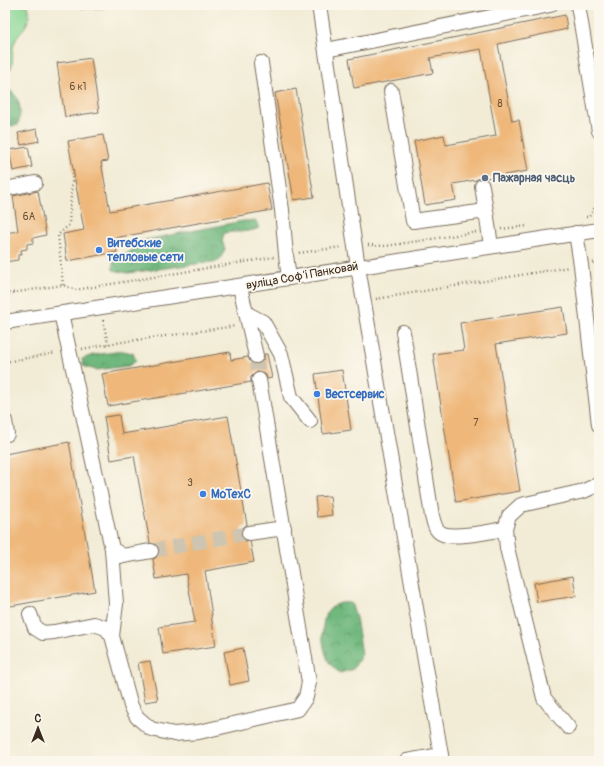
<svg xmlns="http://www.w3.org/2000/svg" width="604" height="766" viewBox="0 0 604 766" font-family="Pangolin,sans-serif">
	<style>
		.green { fill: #8bd795; stroke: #63805a }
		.forest { fill: url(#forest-crowns); stroke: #56714e }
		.building { fill: #efb87a }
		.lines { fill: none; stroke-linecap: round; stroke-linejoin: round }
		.minor-tunnel { stroke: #cdc5b1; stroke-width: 14; stroke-dasharray: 14 7; stroke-linecap: butt }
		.minor-casing { stroke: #7b6e5e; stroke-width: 16 }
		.path { stroke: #7b6e5e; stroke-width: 2.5; stroke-dasharray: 1 3; stroke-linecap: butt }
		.minor { stroke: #fff; stroke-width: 14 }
		.service-dot { fill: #5c6f8a; stroke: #fbf7ec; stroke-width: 1.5 }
		.shop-dot { fill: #3f7fe0; stroke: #fbf7ec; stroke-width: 1.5 }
		.labels { text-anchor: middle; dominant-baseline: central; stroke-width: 3.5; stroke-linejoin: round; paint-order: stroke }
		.number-label { font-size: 10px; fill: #684e35 }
		.service-label { font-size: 12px; font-weight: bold; fill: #4e5e75; stroke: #fbf7ec; text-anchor: start }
		.shop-label { font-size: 12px; font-weight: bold; fill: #366cbe; stroke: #fbf7ec; text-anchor: start }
		.street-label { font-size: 12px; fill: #3b2a1e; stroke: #fbf7ec }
	</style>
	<defs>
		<pattern id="forest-crowns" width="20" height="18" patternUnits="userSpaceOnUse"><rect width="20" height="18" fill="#70b87e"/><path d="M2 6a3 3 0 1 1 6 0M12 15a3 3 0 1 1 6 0" fill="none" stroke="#5d9667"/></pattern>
	</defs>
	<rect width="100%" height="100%" fill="#fbf7ec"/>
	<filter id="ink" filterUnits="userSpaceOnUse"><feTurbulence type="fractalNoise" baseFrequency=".025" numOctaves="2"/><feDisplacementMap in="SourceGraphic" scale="8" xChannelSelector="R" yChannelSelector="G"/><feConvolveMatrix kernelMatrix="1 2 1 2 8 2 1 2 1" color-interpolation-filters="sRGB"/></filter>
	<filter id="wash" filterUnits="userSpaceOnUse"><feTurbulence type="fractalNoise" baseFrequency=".012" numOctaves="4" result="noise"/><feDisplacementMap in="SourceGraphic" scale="16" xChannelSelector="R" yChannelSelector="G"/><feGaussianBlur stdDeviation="0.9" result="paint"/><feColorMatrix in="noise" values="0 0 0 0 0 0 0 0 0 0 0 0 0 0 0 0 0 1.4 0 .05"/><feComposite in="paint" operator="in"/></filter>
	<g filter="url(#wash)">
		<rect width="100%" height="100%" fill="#f2ecd6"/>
		<g class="green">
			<path d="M9 5H28C34 27 16 31 13 48 11 58 15 60 9 72L5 73V7Z"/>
			<polygon points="81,5 113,5 102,8 82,8"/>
		</g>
		<g class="forest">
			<path d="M5 88C21 95 22 109 18 125L11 126 5 112Z"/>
			<path d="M243 221H256L259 228C248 233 236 231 224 233L222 241 225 249 219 261 128 273 113 270V262L134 249 140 241Z"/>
			<polygon points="123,351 133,353 136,361 128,366 96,370 83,366 82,359 93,355"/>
			<path d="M351 603 356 618 362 654 353 669 340 673C336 670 331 666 329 662 321 646 317 611 338 604 342 602 347 603 351 603Z"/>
		</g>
		<g id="blocks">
			<g class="building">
				<polygon points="565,15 567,29 498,44 512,121 519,120 528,171 486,178 480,178 476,180 453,184 456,200 425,205 414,141 444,135 446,145 496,136 481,49 430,58 433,73 354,88 349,59"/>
				<polygon points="91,58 99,112 65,117 57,63"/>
				<polygon points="296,89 314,197 294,200 275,93"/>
				<polygon points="37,129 39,141 21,145 18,133"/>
				<polygon points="103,135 108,161 101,162 110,211 267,183 272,210 114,238 117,252 67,261 63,234 84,230 68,141"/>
				<polygon points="28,147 32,167 13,171 9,150"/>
				<polygon points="38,191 46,235 33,238 33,243 27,244 27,249 21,250 22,254 18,255 18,260 5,262 5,233 18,231 13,196"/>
				<polygon points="563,307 567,333 496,344 520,491 456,502 433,354 464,350 460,323"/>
				<polygon points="230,352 231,360 248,357 250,361 254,364 261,362 264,359 264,354 267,354 272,378 267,379 266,375 262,372 257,372 251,377 251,382 108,406 102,374"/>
				<polygon points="342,370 351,430 323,434 315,374"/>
				<polygon points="119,415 122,434 228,416 247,525 241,529 241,535 245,541 250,541 254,562 205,571 212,615 211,615 216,646 163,654 159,627 195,622 186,574 156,579 153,559 157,557 159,550 157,545 150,543 134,456 111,460 104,417"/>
				<polygon points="69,442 95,591 5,607 5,454"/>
				<polygon points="330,496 332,515 317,517 315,497"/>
				<polygon points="573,576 576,596 537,602 534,583"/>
				<polygon points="243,648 249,681 230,685 224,652"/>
				<polygon points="150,661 158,700 145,702 138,663"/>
			</g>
		</g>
	</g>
	<g filter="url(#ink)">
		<use href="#blocks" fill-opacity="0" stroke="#7b6e5e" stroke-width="1"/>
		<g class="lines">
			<g class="minor-tunnel">
				<polyline points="256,356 259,380"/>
				<polyline points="151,551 249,533"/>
			</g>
			<g class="minor-casing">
				<g id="minor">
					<polyline points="319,5 358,267 442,761"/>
					<polyline points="578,5 599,131"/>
					<polyline points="326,50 550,5"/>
					<polyline points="261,63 282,210 286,255 289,278"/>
					<polyline points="391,91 413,221 486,211 491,246"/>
					<polyline points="482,186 486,211"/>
					<polyline points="5,189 35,183"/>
					<polyline points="576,233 581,265 599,425"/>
					<polyline points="240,287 256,356"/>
					<polyline points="61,313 112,549 123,556 151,551"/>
					<polyline points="246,313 263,322 281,354 291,397 310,421"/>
					<polyline points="5,322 599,230"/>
					<path d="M403 332 432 516C434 523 435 531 443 534 456 539 490 531 505 529"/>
					<polyline points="5,421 7,434"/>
					<polyline points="249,533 284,528"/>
					<polyline points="112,549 116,604 112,636"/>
					<polyline points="30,614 35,628 43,633 54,632 94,624 106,628 112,636 131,706 137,717 151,729 174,734 199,732 298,709 306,697 309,682 259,380"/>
					<polyline points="568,727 544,698 507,548 505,529 509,516 521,505 584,491 599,484"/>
					<polyline points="407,761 441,755"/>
				</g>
			</g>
			<g class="path">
				<polyline points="586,217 589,217 599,201"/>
				<polyline points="501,229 528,226"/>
				<polyline points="368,245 386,246 476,232"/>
				<polyline points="299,253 341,247"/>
				<polyline points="593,263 599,262"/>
				<polyline points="63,285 58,235 69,225 73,169"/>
				<polyline points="5,294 63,285 75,290 274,257"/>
				<polyline points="376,299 569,267"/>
				<polyline points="103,320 108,344"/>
				<polyline points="82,349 108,344 236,326"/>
				<polyline points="5,362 56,353"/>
			</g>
			<use href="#minor" class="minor"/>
		</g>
	</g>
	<circle class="service-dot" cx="485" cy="178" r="4"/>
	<g class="shop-dot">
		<circle cx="99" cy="250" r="4"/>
		<circle cx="317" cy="394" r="4"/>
		<circle cx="203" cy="494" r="4"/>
	</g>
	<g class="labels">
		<g class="number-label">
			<text x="78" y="87">6 к1</text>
			<text x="500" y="104">8</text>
			<text x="29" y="217">6А</text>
			<text x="476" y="423">7</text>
			<text x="190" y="483">3</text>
		</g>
		<g class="service-label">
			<text x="493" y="178">Пажарная часць</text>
		</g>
		<g class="shop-label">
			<text x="107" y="243">Витебские<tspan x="107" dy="14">тепловые сети</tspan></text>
			<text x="325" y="394">Вестсервис</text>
			<text x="211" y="494">MoTexC</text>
		</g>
		<g class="street-label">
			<text transform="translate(302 276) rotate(-10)">вуліца Софʼі Панковай</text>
		</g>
	</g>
	<rect width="604" height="766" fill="none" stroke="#fbf7ec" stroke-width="20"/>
	<g transform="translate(38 728)" stroke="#fbf7ec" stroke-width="3" paint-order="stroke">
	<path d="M0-3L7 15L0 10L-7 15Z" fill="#3b2a1e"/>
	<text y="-6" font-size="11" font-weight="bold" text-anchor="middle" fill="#3b2a1e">С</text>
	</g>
</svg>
